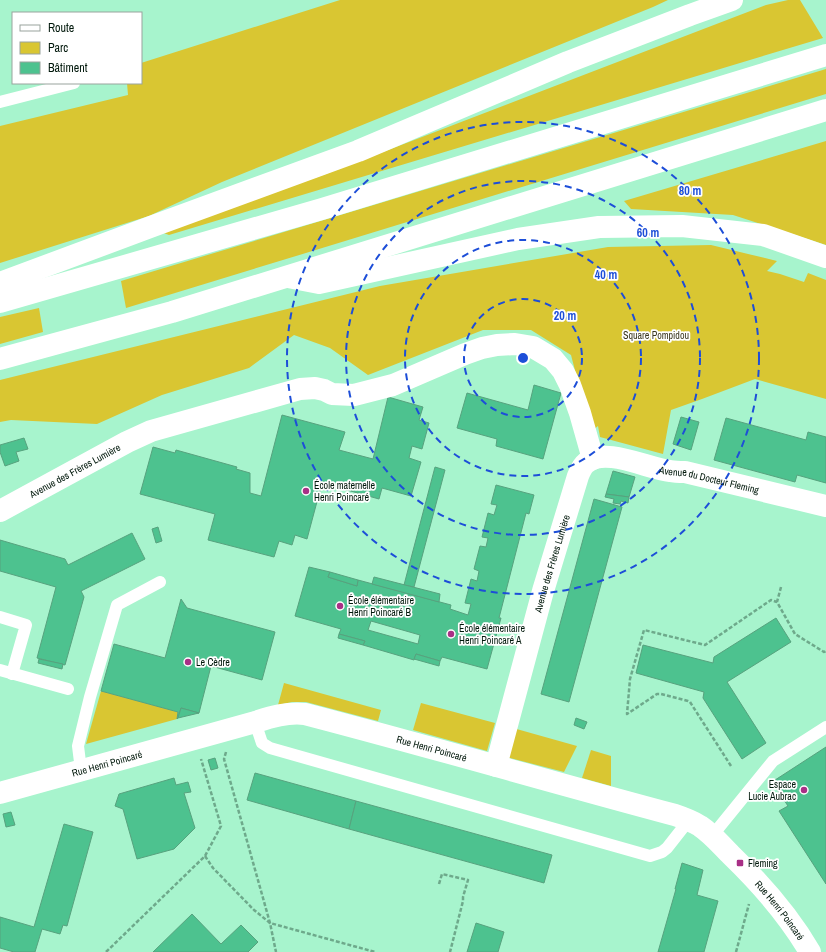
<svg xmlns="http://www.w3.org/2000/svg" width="826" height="952" viewBox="0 0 826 952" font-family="'Archivo Narrow',sans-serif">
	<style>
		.green { fill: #d9c632 }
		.building { fill: #4dc28f; stroke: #57a27e; fill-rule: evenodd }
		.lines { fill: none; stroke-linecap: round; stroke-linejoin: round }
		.path { stroke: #6ea98b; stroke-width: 2.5; stroke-dasharray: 4 2; stroke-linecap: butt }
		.lane { stroke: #fff; stroke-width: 12 }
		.street { stroke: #fff; stroke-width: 22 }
		.highway { stroke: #fff; stroke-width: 22 }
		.ring { fill: none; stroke: #1d4ed8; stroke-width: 2; stroke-dasharray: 7 5 }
		.poi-dot { fill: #a83086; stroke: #fff; stroke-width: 1.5 }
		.labels { text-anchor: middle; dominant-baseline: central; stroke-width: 3.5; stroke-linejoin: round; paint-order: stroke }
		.park-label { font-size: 10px; fill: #39351e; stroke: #fff }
		.street-label { font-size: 10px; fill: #00180b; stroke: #fff }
		.poi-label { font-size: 10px; fill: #00180b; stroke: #fff; text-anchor: start }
		.centre { fill: #1d4ed8; stroke: #fff; stroke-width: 2 }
		.ring-label { font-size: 12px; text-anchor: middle; font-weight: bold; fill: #1d4ed8; stroke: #fff; stroke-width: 3.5; stroke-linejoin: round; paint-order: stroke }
	</style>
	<rect width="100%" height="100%" fill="#a7f4cd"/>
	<g class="green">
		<polygon points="340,0 668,0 653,7 222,182 149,216 0,263 0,126 128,95 127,83 141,83 141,63"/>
		<polygon points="788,0 800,0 823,38 169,235 161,232 323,175 766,5"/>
		<polygon points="826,69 826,94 126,308 121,281"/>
		<polygon points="826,141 826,245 733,215 631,209 624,201"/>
		<polygon points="711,245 777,261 767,271 780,274 804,282 808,273 826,280 826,399 755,379 702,399 671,410 663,454 600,437 598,426 591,432 571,355 531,330 483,330 368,375 330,348 294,335 249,368 162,395 97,424 11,420 0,422 0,380 380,286 608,247"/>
		<polygon points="39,308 43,332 0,344 0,317"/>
		<polygon points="284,683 381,710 378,721 306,702 292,702 278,705"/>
		<polygon points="101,691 178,712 177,719 86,744"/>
		<polygon points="421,703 495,723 487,751 413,730"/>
		<polygon points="513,728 577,746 564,772 506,757"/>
		<polygon points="591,750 611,756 611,786 582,778"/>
	</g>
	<g class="building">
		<polygon points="534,385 561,393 543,459 496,446 497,439 457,428 467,393 528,410"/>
		<polygon points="388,397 423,407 419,420 429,423 422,449 412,446 409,458 421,462 411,496 382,488 379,499 322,483 307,539 295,535 292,545 279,541 274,557 208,540 215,514 140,494 153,447 175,453 176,450 237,467 236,469 250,473 250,493 261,496 282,415 345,432 339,450 373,459"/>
		<polygon points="681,417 699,422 691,450 673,444"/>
		<polygon points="726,418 806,440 808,432 826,437 826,483 797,475 795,482 714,460"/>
		<polygon points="24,438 28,449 16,452 19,461 5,466 0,452 0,445"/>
		<polygon points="435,467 445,470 414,587 404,585"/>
		<polygon points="613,471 635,477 629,497 606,494"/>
		<path d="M496 485 534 495 529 514 526 513 499 618H501L487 669 442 657 440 661 416 654 414 660 363 645 365 641 339 634 341 629 295 616 309 567 330 572 328 577 357 586 358 580 451 605 450 609 468 615 471 604 465 603 471 579 477 581 479 571 474 569 480 546 486 547 488 538 482 537 488 513 494 515 497 505 491 504ZM371 621 420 635 418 644 368 630Z"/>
		<polygon points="606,494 629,497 628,503 621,501 620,504 613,503 614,499 605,497"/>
		<polygon points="594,499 622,507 569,702 541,694"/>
		<polygon points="158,527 162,541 156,543 152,529"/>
		<polygon points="132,533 145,559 81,591 84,597 65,665 37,658 56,587 0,571 0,540 65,559 68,565"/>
		<polygon points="330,572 358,580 357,586 328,577"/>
		<polygon points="374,577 440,594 439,602 372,584"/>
		<polygon points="181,599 187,608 275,632 262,680 211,666 199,713 181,708 178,718 177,719 178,712 101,691 114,644 165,658"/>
		<polygon points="776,618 791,642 727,682 766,743 742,759 703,698 704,692 636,673 643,645 713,663 714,657"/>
		<polygon points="339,634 365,641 363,645 338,638"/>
		<polygon points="416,654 440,661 439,666 414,659"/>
		<polygon points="39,659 63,664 62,669 38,663"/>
		<polygon points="181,708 199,713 178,718"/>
		<polygon points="576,718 587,722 584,729 574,725"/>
		<polygon points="826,747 826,884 779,811 788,806 772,782"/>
		<polygon points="215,758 218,768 211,770 208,760"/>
		<polygon points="255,773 356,801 349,829 247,800"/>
		<polygon points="174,778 176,785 188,782 191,792 184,793 195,828 174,849 137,859 123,809 115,806 119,794"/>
		<polygon points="356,801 552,855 544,883 349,829"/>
		<polygon points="11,812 15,825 6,827 3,814"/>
		<polygon points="64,824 93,832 67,926 63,925 60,934 42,929 35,952 14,952 0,948 0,917 34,927"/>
		<polygon points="682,863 703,870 697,895 718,901 704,952 658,952 676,889 675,889"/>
		<polygon points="192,914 221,944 241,925 258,942 248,952 153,952"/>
		<polygon points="476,923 504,932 498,952 467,952"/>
	</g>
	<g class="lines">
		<g class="path">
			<polyline points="781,587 777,602 795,634 824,652 826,651"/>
			<polyline points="226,752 224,759 270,923 276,952"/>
			<polyline points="731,766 690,702 688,701 661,694 657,694 627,714 630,679 644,630 705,645 771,600 777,602"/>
			<polyline points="205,856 213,868 254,910 270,923 375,952"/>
			<polyline points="439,884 442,874 468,880 463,897 463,901 450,952"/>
			<polyline points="106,952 205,856 221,826 201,759"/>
			<polyline points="736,952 749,904"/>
		</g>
		<g class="lane">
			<polyline points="0,102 74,83"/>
			<polyline points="0,617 26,625 12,674"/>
			<polyline points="0,670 68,689"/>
			<polyline points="255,722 262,743 270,748 650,856 662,852 667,848 689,820"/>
			<polyline points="81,770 78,746 90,697 117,605 160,582"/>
			<polyline points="712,836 773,761 826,727"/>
		</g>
		<g class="street">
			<path id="s1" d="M0 511 127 442 151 431 300 389 315 388 324 390 332 394 354 395 393 385 465 354 482 348 497 345 515 344 533 347 553 359 563 371 570 385 580 413 593 459"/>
			<path id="s2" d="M496 766 543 591 578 476C580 471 582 466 586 463 605 446 648 469 670 471 675 472 680 472 685 472L826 506"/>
			<path id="s3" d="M0 793 255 722C271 717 287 712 305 714 428 746 551 782 675 815 684 818 692 821 700 826 712 834 721 845 731 855 761 884 789 916 810 952"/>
		</g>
		<g class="highway">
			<polyline points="288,277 319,283 518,239 599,227 682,226 763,235 826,257"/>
			<polyline points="0,283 153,226 358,151 568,62 690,15 732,0"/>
			<polyline points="0,302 322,209 826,55"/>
			<polyline points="0,359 172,312 826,110"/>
		</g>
	</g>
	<g class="ring">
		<circle cx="523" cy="358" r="59"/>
		<circle cx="523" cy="358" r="118"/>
		<circle cx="523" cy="358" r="177"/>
		<circle cx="523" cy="358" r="236"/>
	</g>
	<g class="poi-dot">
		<circle cx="306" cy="491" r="4"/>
		<circle cx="340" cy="606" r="4"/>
		<circle cx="451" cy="634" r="4"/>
		<circle cx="188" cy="662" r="4"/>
		<circle cx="804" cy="790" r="4"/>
		<rect x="736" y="859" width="8" height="8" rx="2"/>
	</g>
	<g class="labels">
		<g class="park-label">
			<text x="656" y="335">Square Pompidou</text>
		</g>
		<g class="street-label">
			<text stroke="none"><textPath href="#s1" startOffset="85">Avenue des Frères Lumière</textPath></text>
			<text stroke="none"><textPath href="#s2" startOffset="444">Avenue du Docteur Fleming</textPath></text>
			<text stroke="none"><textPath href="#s2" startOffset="210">Avenue des Frères Lumière</textPath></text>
			<text stroke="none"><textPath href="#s3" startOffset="447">Rue Henri Poincaré</textPath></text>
			<text stroke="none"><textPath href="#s3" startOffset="111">Rue Henri Poincaré</textPath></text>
			<text stroke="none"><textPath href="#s3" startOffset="843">Rue Henri Poincaré</textPath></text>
		</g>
		<g class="poi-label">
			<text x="314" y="485">École maternelle<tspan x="314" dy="12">Henri Poincaré</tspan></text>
			<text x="348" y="600">École élémentaire<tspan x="348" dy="12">Henri Poincaré B</tspan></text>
			<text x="459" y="628">École élémentaire<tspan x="459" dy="12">Henri Poincaré A</tspan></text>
			<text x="196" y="662">Le Cèdre</text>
			<text x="796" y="784" text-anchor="end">Espace<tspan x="796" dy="12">Lucie Aubrac</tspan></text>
			<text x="748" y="863">Fleming</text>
		</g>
	</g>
	<circle cx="523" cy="358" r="6" class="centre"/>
	<g class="ring-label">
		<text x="690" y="195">80 m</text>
		<text x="648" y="237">60 m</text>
		<text x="606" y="279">40 m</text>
		<text x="565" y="320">20 m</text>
	</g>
	<rect x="12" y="12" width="130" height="72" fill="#ffffff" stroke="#99a39d"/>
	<rect x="20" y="25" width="20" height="6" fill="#ffffff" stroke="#99a39d"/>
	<text x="48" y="32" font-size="12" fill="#00180b">Route</text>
	<rect x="20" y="42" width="20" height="12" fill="#d9c632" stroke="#99a39d"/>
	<text x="48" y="52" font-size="12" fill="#00180b">Parc</text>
	<rect x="20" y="62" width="20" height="12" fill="#4dc28f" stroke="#99a39d"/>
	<text x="48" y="72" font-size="12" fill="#00180b">Bâtiment</text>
</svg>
